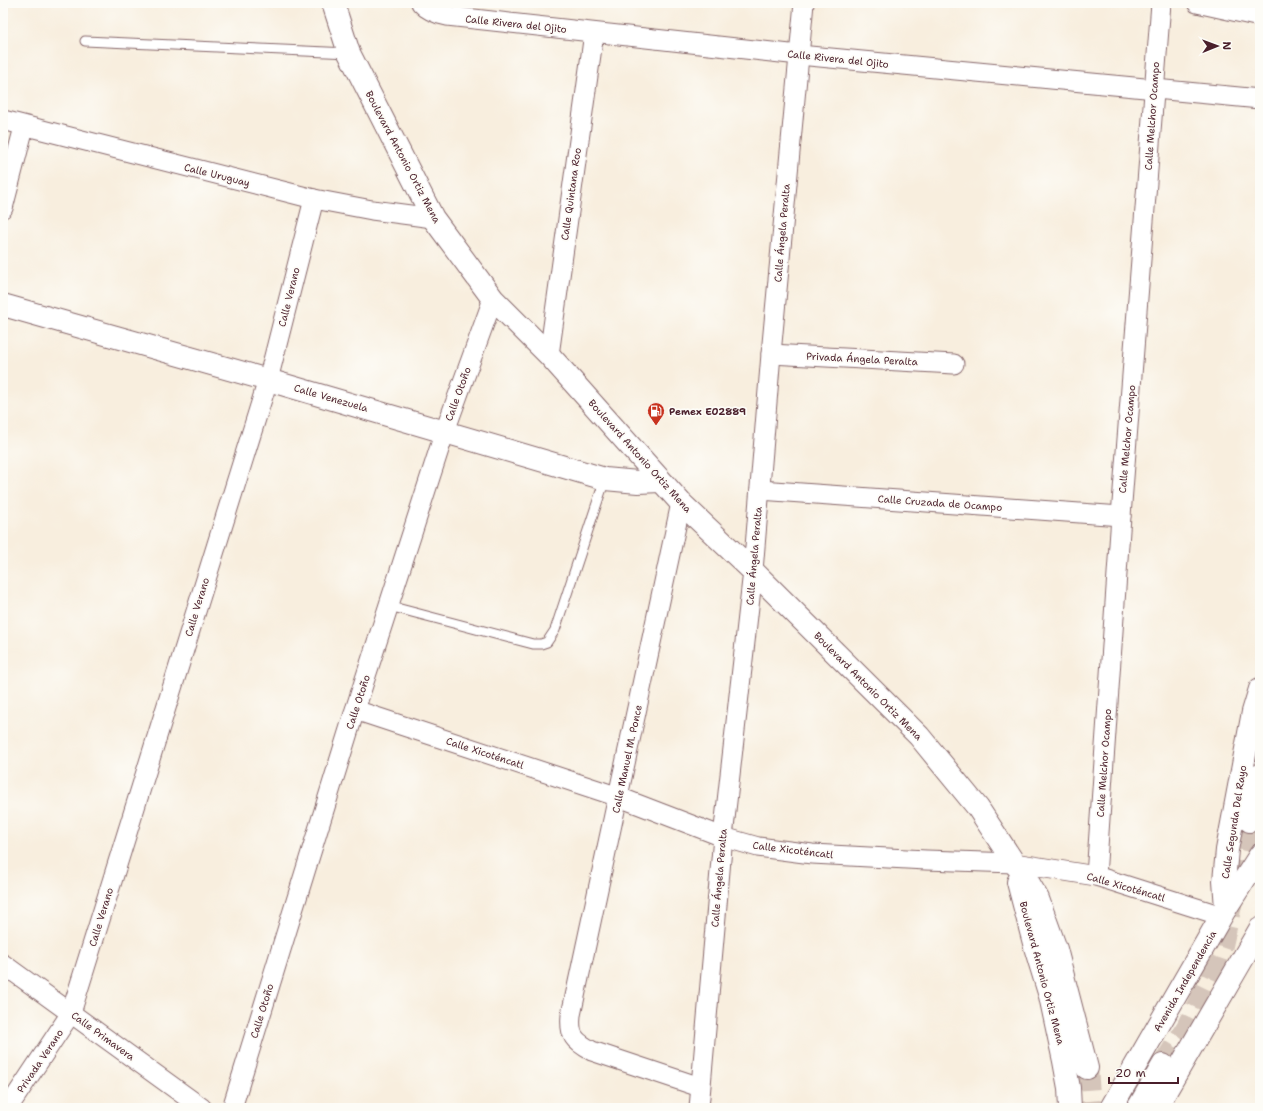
<svg xmlns="http://www.w3.org/2000/svg" width="1263" height="1111" viewBox="0 0 1263 1111" font-family="'Shantell Sans',sans-serif">
	<style>
		.lines { fill: none; stroke-linecap: round; stroke-linejoin: round }
		.secondary-tunnel { stroke: #d5c5ba; stroke-width: 22; stroke-dasharray: 22 11; stroke-linecap: butt }
		.lane-casing { stroke: #87676a; stroke-width: 11 }
		.street-casing { stroke: #87676a; stroke-width: 21 }
		.secondary-casing { stroke: #87676a; stroke-width: 24 }
		.lane { stroke: #fff; stroke-width: 9 }
		.street { stroke: #fff; stroke-width: 19 }
		.secondary { stroke: #fff; stroke-width: 22 }
		.labels { text-anchor: middle; dominant-baseline: central; stroke-width: 3.5; stroke-linejoin: round; paint-order: stroke }
		.street-label { font-size: 10px; fill: #4a1f2b; stroke: #fdfcf7 }
		.poi-label { font-size: 10px; font-weight: bold; fill: #4a1f2b; stroke: #fdfcf7; text-anchor: start }
	</style>
	<rect width="100%" height="100%" fill="#fdfcf7"/>
	<filter id="ink" filterUnits="userSpaceOnUse"><feTurbulence type="fractalNoise" baseFrequency=".025" numOctaves="2"/><feDisplacementMap in="SourceGraphic" scale="8" xChannelSelector="R" yChannelSelector="G"/><feConvolveMatrix kernelMatrix="1 2 1 2 8 2 1 2 1" color-interpolation-filters="sRGB"/></filter>
	<filter id="wash" filterUnits="userSpaceOnUse"><feTurbulence type="fractalNoise" baseFrequency=".012" numOctaves="4" result="noise"/><feDisplacementMap in="SourceGraphic" scale="16" xChannelSelector="R" yChannelSelector="G"/><feGaussianBlur stdDeviation="0.9" result="paint"/><feColorMatrix in="noise" values="0 0 0 0 0 0 0 0 0 0 0 0 0 0 0 0 0 1.4 0 .05"/><feComposite in="paint" operator="in"/></filter>
	<g filter="url(#wash)">
		<rect width="100%" height="100%" fill="#f8eede"/>
	</g>
	<g filter="url(#ink)">
		<g class="lines">
			<g class="secondary-tunnel">
				<polyline points="1163,1065 1187,1027 1211,977 1222,945 1250,821"/>
				<polyline points="1087,1068 1090,1108"/>
			</g>
			<g class="lane-casing">
				<g id="lane">
					<polyline points="85,41 349,53"/>
					<polyline points="389,606 533,644 541,644 547,642 555,630 605,479"/>
				</g>
			</g>
			<g class="street-casing">
				<g id="street">
					<path d="M421 3C428 11 437 14 447 16L799 55 1260 99"/>
					<polyline points="1197,3 1260,17"/>
					<polyline points="3,120 314,199 372,210 433,218"/>
					<polyline points="3,208 24,127"/>
					<polyline points="771,354 954,364"/>
					<polyline points="549,355 594,33"/>
					<polyline points="760,490 1121,516"/>
					<path d="M681 503 571 1015C569 1036 574 1041 592 1051L700 1087"/>
					<polyline points="355,710 619,797 723,837 758,847 812,854 926,860 1014,863 1096,876 1222,916"/>
					<polyline points="1096,876 1121,516 1161,3"/>
					<polyline points="3,964 202,1108"/>
					<polyline points="8,1108 71,1013 268,380 314,199"/>
					<polyline points="232,1108 355,710 445,431 493,299"/>
					<polyline points="699,1108 723,837 753,571 771,354 804,3"/>
				</g>
			</g>
			<g class="secondary-casing">
				<g id="secondary">
					<polyline points="333,3 349,53 433,218 493,299 549,355 681,503 753,571 919,736 978,808 1014,863 1023,873 1038,899 1056,949 1087,1068"/>
					<polyline points="3,305 268,380 605,479 638,482 660,481"/>
					<polyline points="1250,821 1260,775"/>
					<polyline points="1018,882 1035,947 1050,996 1064,1061 1069,1088 1070,1108"/>
					<polyline points="1226,908 1224,881 1227,850 1253,712 1260,689"/>
					<polyline points="1111,1108 1226,908 1260,855"/>
					<polyline points="1138,1108 1163,1065"/>
					<polyline points="1156,1108 1260,929"/>
				</g>
			</g>
			<use href="#lane" class="lane"/>
			<use href="#street" class="street"/>
			<use href="#secondary" class="secondary"/>
		</g>
	</g>
	<defs>
		<g id="fuel-pin" transform="scale(0.9)"><path d="M0 17L-7.5 6A9.5 9.5 0 1 1 7.5 6Z" fill="#c8321e" stroke="#fdfcf7"/><path d="M-5.5-6h7V0h2V4h1.3V-2.5L3-4.5l.8-.8L6-3V5H2.5V1h-1V6h-7ZM-4.2-4.7v3.2H.2V-4.7Z" fill="#fff"/></g>
	</defs>
	<g fill-rule="evenodd">
		<use href="#fuel-pin" x="656" y="411"/>
	</g>
	<g class="labels">
		<g class="street-label">
			<text transform="translate(516 24) rotate(6)">Calle Rivera del Ojito</text>
			<text transform="translate(838 59) rotate(6)">Calle Rivera del Ojito</text>
			<text transform="translate(1152 116) rotate(-86)">Calle Melchor Ocampo</text>
			<text transform="translate(403 157) rotate(62)">Boulevard Antonio Ortiz Mena</text>
			<text transform="translate(217 175) rotate(14)">Calle Uruguay</text>
			<text transform="translate(571 194) rotate(-82)">Calle Quintana Roo</text>
			<text transform="translate(782 233) rotate(-85)">Calle Ángela Peralta</text>
			<text transform="translate(289 297) rotate(-76)">Calle Verano</text>
			<text transform="translate(862 359) rotate(3)">Privada Ángela Peralta</text>
			<text transform="translate(458 394) rotate(-70)">Calle Otoño</text>
			<text transform="translate(331 398) rotate(16)">Calle Venezuela</text>
			<text transform="translate(1127 439) rotate(-85)">Calle Melchor Ocampo</text>
			<text transform="translate(640 456) rotate(48)">Boulevard Antonio Ortiz Mena</text>
			<text transform="translate(940 503) rotate(4)">Calle Cruzada de Ocampo</text>
			<text transform="translate(754 556) rotate(-85)">Calle Ángela Peralta</text>
			<text transform="translate(197 607) rotate(-73)">Calle Verano</text>
			<text transform="translate(868 686) rotate(45)">Boulevard Antonio Ortiz Mena</text>
			<text transform="translate(358 702) rotate(-72)">Calle Otoño</text>
			<text transform="translate(485 753) rotate(18)">Calle Xicoténcatl</text>
			<text transform="translate(627 759) rotate(-78)">Calle Manuel M. Ponce</text>
			<text transform="translate(1104 763) rotate(-86)">Calle Melchor Ocampo</text>
			<text transform="translate(1234 822) rotate(-81)">Calle Segunda Del Rayo</text>
			<text transform="translate(793 850) rotate(7)">Calle Xicoténcatl</text>
			<text transform="translate(719 878) rotate(-85)">Calle Ángela Peralta</text>
			<text transform="translate(1126 887) rotate(16)">Calle Xicoténcatl</text>
			<text transform="translate(101 917) rotate(-73)">Calle Verano</text>
			<text transform="translate(1042 973) rotate(75)">Boulevard Antonio Ortiz Mena</text>
			<text transform="translate(1185 981) rotate(-60)">Avenida Independencia</text>
			<text transform="translate(262 1011) rotate(-73)">Calle Otoño</text>
			<text transform="translate(103 1036) rotate(36)">Calle Primavera</text>
			<text transform="translate(40 1061) rotate(-56)">Privada Verano</text>
		</g>
		<g class="poi-label">
			<text x="669" y="411">Pemex E02889</text>
		</g>
	</g>
	<rect width="1263" height="1111" fill="none" stroke="#fdfcf7" stroke-width="16"/>
	<g transform="translate(1217 46) rotate(89)" stroke="#fdfcf7" stroke-width="3" paint-order="stroke">
	<path d="M0-3L7 15L0 10L-7 15Z" fill="#4a1f2b"/>
	<text y="-6" font-size="11" font-weight="bold" text-anchor="middle" fill="#4a1f2b">N</text>
	</g>
	<path d="M1109 1077v6h69v-6" fill="none" stroke="#4a1f2b" stroke-width="2"/>
	<text x="1115" y="1077" font-size="12" fill="#4a1f2b" stroke="#fdfcf7" stroke-width="3" paint-order="stroke">20 m</text>
</svg>
